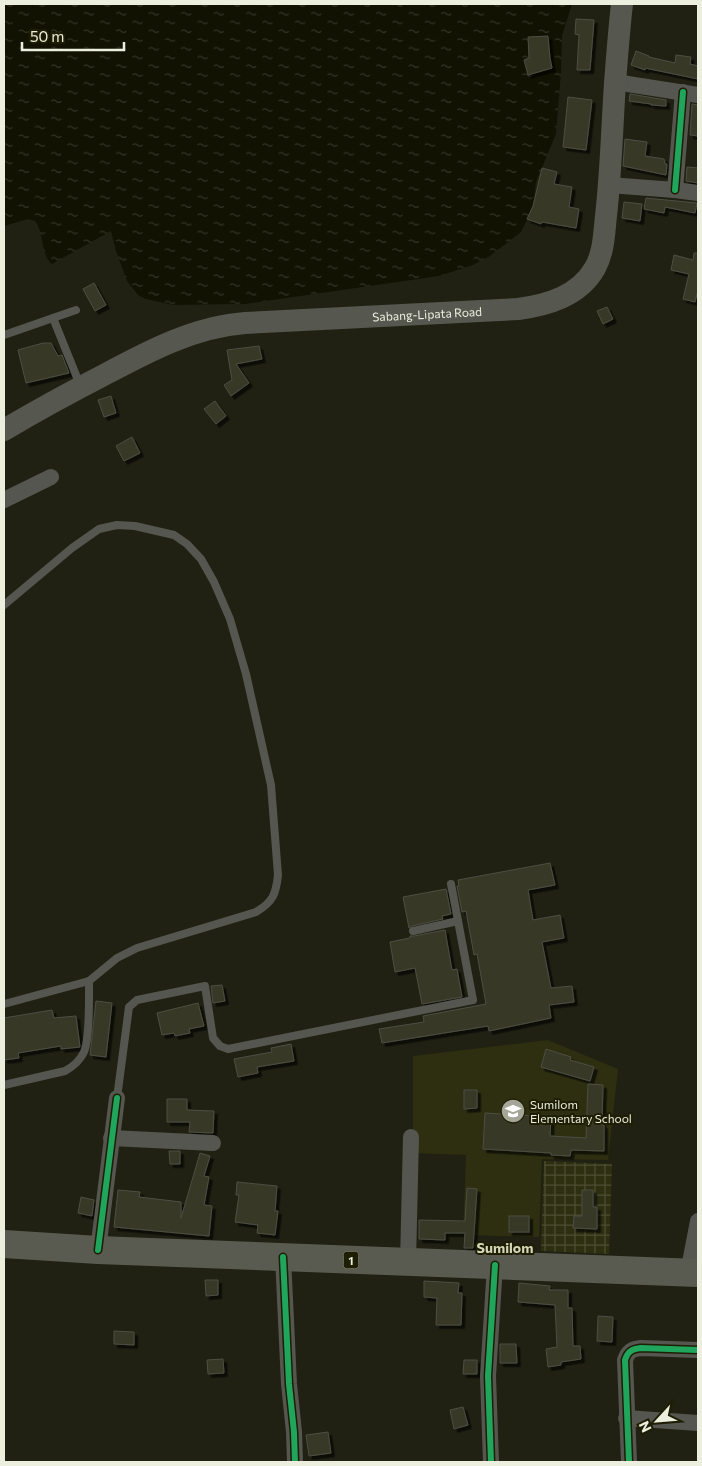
<svg xmlns="http://www.w3.org/2000/svg" width="702" height="1466" viewBox="0 0 702 1466" font-family="Commissioner,sans-serif">
	<style>
		.built { fill: #2d2f10 }
		.industrial { fill: url(#industrial-grid) }
		.water { fill: url(#water-ripples) }
		.building { fill: #373828; stroke: #4d4e42; filter: url(#shadow) }
		.lines { fill: none; stroke-linecap: round; stroke-linejoin: round }
		.lane { stroke: #55564f; stroke-width: 8 }
		.street { stroke: #55564f; stroke-width: 16 }
		.secondary { stroke: #56574f; stroke-width: 22 }
		.highway { stroke: #5a5b50; stroke-width: 28 }
		.cycleway-casing { stroke: #1d1e04; stroke-width: 9 }
		.cycleway { stroke: #20a55d; stroke-width: 6 }
		.labels { text-anchor: middle; dominant-baseline: central; stroke-width: 4; stroke-linejoin: round; paint-order: stroke }
		.shield { fill: #1d1e04; stroke: #aeb09d; stroke-width: 1 }
		.shield-label { font-size: 11px; font-weight: bold; fill: #eceede }
		.street-label { font-size: 12px; fill: #eceede; stroke: #1d1e04 }
		.poi-label { font-size: 12px; fill: #eceede; stroke: #1d1e04; text-anchor: start }
		.neighbourhood-label { font-size: 14px; font-weight: bold; fill: #d4d7b8; stroke: #1d1e04 }
	</style>
	<defs>
		<pattern id="industrial-grid" width="8" height="8" patternUnits="userSpaceOnUse" patternTransform="scale(1.25)"><rect width="8" height="8" fill="#2d2f10"/><path d="M0 4h8M4 0v8" fill="none" stroke="#4c4d32"/></pattern>
		<pattern id="water-ripples" width="26" height="14" patternUnits="userSpaceOnUse" patternTransform="scale(1.25)"><rect width="26" height="14" fill="#111202"/><path d="M2 4q2-2 4 0t4 0M15 11q2-2 4 0t4 0" fill="none" stroke="#343526"/></pattern>
		<filter id="shadow"><feDropShadow dx="3.5" dy="3.5" stdDeviation="0" flood-color="#0009"/></filter>
	</defs>
	<rect width="100%" height="100%" fill="#202113"/>
	<polygon class="built" points="548,1040 618,1069 608,1160 542,1159 539,1237 463,1235 466,1155 413,1153 413,1056"/>
	<polygon class="industrial" points="544,1161 612,1164 609,1254 541,1251"/>
	<path class="water" d="M4 4H572L562 36 561 72 556 134 536 182 533 208 521 232 490 256 473 265 439 276 245 304 173 305 146 299 138 295 127 281 116 251 111 231 52 264C41 257 44 232 35 221L28 219 4 226Z"/>
	<g class="building">
		<polygon points="576,19 594,20 590,70 577,70 579,35 575,34"/>
		<polygon points="548,36 550,58 552,68 528,75 524,60 529,58 528,37"/>
		<polygon points="636,51 649,56 649,57 675,63 676,55 691,57 690,64 698,66 698,79 645,68 645,70 631,65"/>
		<polygon points="630,94 666,100 666,106 651,105 651,104 629,101"/>
		<polygon points="568,97 592,100 586,150 563,147"/>
		<polygon points="692,104 698,105 698,136 690,135"/>
		<polygon points="625,139 647,142 645,156 664,159 665,164 667,164 666,175 623,166"/>
		<polygon points="687,167 698,168 698,183 686,181"/>
		<polygon points="542,168 557,172 554,184 572,187 569,207 579,209 576,228 542,222 541,224 527,219 533,206"/>
		<polygon points="646,198 697,203 695,213 665,207 664,213 644,209"/>
		<polygon points="624,202 642,204 640,221 622,218"/>
		<polygon points="694,253 698,253 698,290 695,302 683,299 689,274 671,270 674,255 693,260"/>
		<polygon points="94,283 106,305 95,311 83,289"/>
		<polygon points="607,307 613,319 603,324 597,311"/>
		<polygon points="43,343 51,343 58,356 62,355 69,373 26,383 18,350"/>
		<polygon points="259,346 262,359 236,364 249,383 231,396 224,385 232,380 227,350"/>
		<polygon points="111,396 116,413 104,417 98,400"/>
		<polygon points="215,401 226,416 216,424 204,409"/>
		<polygon points="132,437 140,453 124,461 116,446"/>
		<polygon points="550,863 555,885 528,890 533,920 560,915 564,938 542,942 551,988 572,986 574,1002 549,1005 551,1018 489,1031 488,1026 382,1043 379,1029 424,1022 423,1016 486,1004 477,954 474,955 466,911 462,912 457,886 459,886 458,880"/>
		<polygon points="446,889 451,914 442,916 443,919 412,926 409,928 403,897"/>
		<polygon points="445,930 452,970 457,969 462,997 422,1004 415,968 395,972 390,942 410,938 410,936 414,936"/>
		<polygon points="222,985 225,1001 213,1003 211,986"/>
		<polygon points="96,1001 112,1003 106,1057 90,1055"/>
		<polygon points="198,1003 204,1026 189,1029 190,1033 175,1036 174,1033 162,1035 157,1013"/>
		<polygon points="52,1010 54,1018 76,1016 80,1047 61,1049 61,1046 18,1053 19,1058 4,1060 4,1018"/>
		<polygon points="291,1044 294,1061 257,1067 258,1073 238,1077 234,1059 272,1052 271,1048"/>
		<polygon points="546,1049 571,1057 570,1060 594,1067 590,1081 541,1067"/>
		<polygon points="588,1084 603,1085 602,1125 604,1125 604,1151 571,1150 570,1156 551,1155 551,1153 483,1149 485,1113 551,1117 550,1136 586,1138"/>
		<polygon points="464,1090 477,1090 477,1108 464,1109"/>
		<polygon points="167,1099 187,1099 187,1110 214,1111 213,1133 189,1132 190,1122 167,1122"/>
		<polygon points="169,1151 180,1151 180,1164 170,1164"/>
		<polygon points="200,1153 210,1156 204,1176 209,1177 204,1205 212,1206 209,1236 114,1227 118,1190 140,1192 139,1197 181,1202 181,1218"/>
		<polygon points="237,1182 277,1186 275,1211 278,1211 275,1235 257,1233 258,1225 235,1222 239,1195 236,1195"/>
		<polygon points="467,1188 477,1189 473,1248 464,1248 465,1233 445,1233 445,1240 419,1239 419,1220 465,1221"/>
		<polygon points="582,1190 593,1190 593,1207 597,1207 597,1229 573,1228 574,1216 582,1216"/>
		<polygon points="81,1197 94,1200 92,1216 78,1213"/>
		<rect x="509" y="1216" width="20" height="16"/>
		<polygon points="205,1280 218,1280 218,1295 206,1296"/>
		<polygon points="424,1281 459,1283 458,1293 462,1293 461,1325 436,1325 437,1298 424,1297"/>
		<polygon points="519,1283 550,1286 549,1290 568,1290 568,1308 572,1308 573,1346 580,1346 581,1359 561,1362 561,1365 548,1367 546,1349 557,1347 555,1305 518,1302"/>
		<polygon points="598,1316 613,1317 612,1342 597,1341"/>
		<polygon points="114,1331 134,1332 134,1345 114,1344"/>
		<polygon points="500,1344 516,1344 517,1363 500,1363"/>
		<polygon points="223,1359 224,1373 208,1374 207,1360"/>
		<polygon points="464,1360 477,1360 477,1374 463,1374"/>
		<polygon points="463,1407 468,1425 454,1429 450,1410"/>
		<polygon points="328,1432 331,1453 309,1456 306,1435"/>
	</g>
	<g class="lines">
		<g class="lane">
			<polyline points="53,318 80,385"/>
			<polyline points="4,335 76,310"/>
			<path d="M4 605 72 548 99 529 117 525 135 526 174 535 187 544 201 559 214 582 230 619 246 674 271 785 278 875C276 894 273 902 256 912L137 948 117 958 89 981 4 1004"/>
			<polyline points="413,931 458,921"/>
			<path d="M4 1085 65 1071C74 1066 80 1061 84 1052 90 1038 89 997 89 981"/>
			<polyline points="117,1098 129,1007 137,1000 205,986 213,1038 220,1046 228,1049 473,1000 451,884"/>
		</g>
		<g class="street">
			<polyline points="615,82 698,95"/>
			<polyline points="609,185 675,190 698,193"/>
			<polyline points="675,190 683,92"/>
			<polyline points="4,500 51,477"/>
			<polyline points="111,1138 213,1143"/>
			<polyline points="98,1250 117,1098"/>
			<polyline points="283,1257 289,1384 294,1432 295,1462"/>
			<polyline points="408,1262 411,1137"/>
			<polyline points="688,1273 698,1221"/>
			<polyline points="626,1418 698,1423"/>
			<polyline points="491,1462 488,1376 495,1265"/>
			<path d="M629 1462 625 1360C628 1351 632 1349 641 1348L698 1350"/>
		</g>
		<path class="secondary" id="s1" d="M4 430C36 411 69 393 102 376 147 352 193 327 245 323L518 309C548 305 579 296 595 268 604 252 604 233 606 216 611 172 612 128 615 83 617 57 619 30 622 4"/>
		<polyline class="highway" points="4,1244 98,1250 698,1273"/>
		<g class="cycleway-casing">
			<g id="cycleway">
				<polyline points="675,190 683,92"/>
				<polyline points="98,1250 117,1098"/>
				<polyline points="283,1257 289,1384 294,1432 295,1462"/>
				<polyline points="491,1462 488,1376 495,1265"/>
				<path d="M629 1462 625 1360C628 1351 632 1349 641 1348L698 1350"/>
			</g>
		</g>
		<use href="#cycleway" class="cycleway"/>
	</g>
	<defs>
		<g id="school-disc" transform="scale(1.25)"><circle r="9.5" fill="#a5a697" stroke="#1d1e04"/><path d="M0-5L7-2L0 1L-7-2ZM-4 1L0 2.5L4 1V4Q0 6-4 4Z" fill="#fff"/></g>
	</defs>
	<g fill-rule="evenodd">
		<use href="#school-disc" x="513" y="1111"/>
	</g>
	<g class="labels">
		<rect class="shield" x="343.5" y="1251.5" width="15" height="17" rx="4"/>
		<g class="shield-label">
			<text x="351" y="1260">1</text>
		</g>
		<g class="street-label">
			<text stroke="none"><textPath href="#s1" startOffset="448">Sabang-Lipata Road</textPath></text>
		</g>
		<g class="poi-label">
			<text x="530" y="1104">Sumilom<tspan x="530" dy="14">Elementary School</tspan></text>
		</g>
		<g class="neighbourhood-label">
			<text x="505" y="1247">Sumilom</text>
		</g>
	</g>
	<rect width="702" height="1466" fill="none" stroke="#eceede" stroke-width="10"/>
	<g transform="translate(657 1421) rotate(244)" stroke="#1d1e04" stroke-width="4" paint-order="stroke">
	<path d="M0-4L9 19L0 12L-9 19Z" fill="#eceede"/>
	<text y="-8" font-size="14" font-weight="bold" text-anchor="middle" fill="#eceede">N</text>
	</g>
	<path d="M22 42v8h102v-8" fill="none" stroke="#eceede" stroke-width="2.5"/>
	<text x="30" y="42" font-size="15" fill="#eceede" stroke="#1d1e04" stroke-width="4" paint-order="stroke">50 m</text>
</svg>
